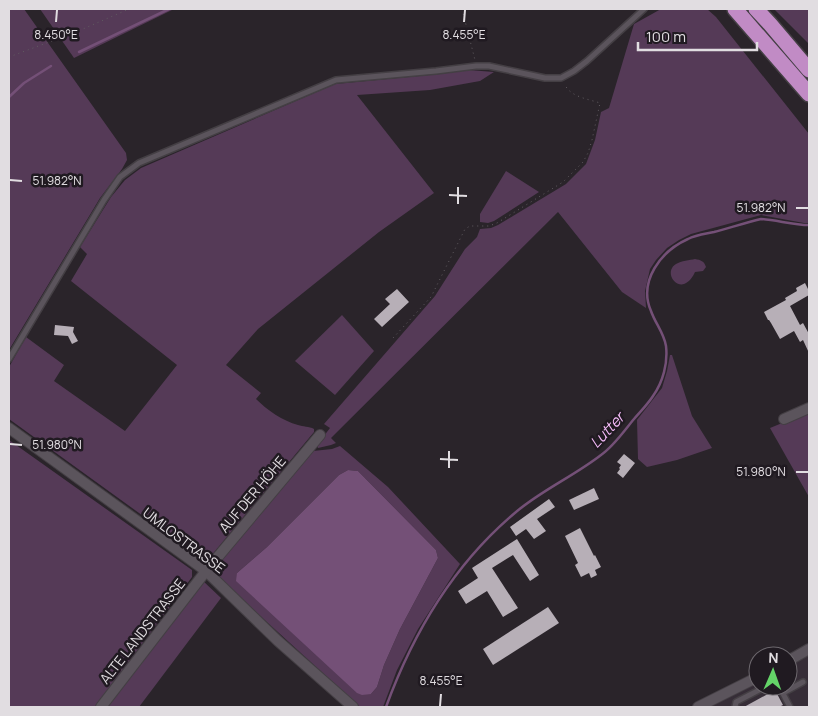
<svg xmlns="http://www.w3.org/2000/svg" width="818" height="716" viewBox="0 0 818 716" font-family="Manrope,sans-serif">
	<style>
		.built { fill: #362d37 }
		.green { fill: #553a57; fill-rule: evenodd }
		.water { fill: #745077 }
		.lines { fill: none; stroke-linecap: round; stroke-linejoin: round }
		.stream { stroke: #745077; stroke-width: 2.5 }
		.building { fill: #b7afb7 }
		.service-casing { stroke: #443f44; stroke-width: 8 }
		.minor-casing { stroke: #443f44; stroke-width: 12 }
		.motorway-casing { stroke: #443f44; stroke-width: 18 }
		.path { stroke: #615c61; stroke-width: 1; stroke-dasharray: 1 4; stroke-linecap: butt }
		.service { stroke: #5b545c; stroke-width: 5 }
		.minor { stroke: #5b545c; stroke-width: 10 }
		.motorway { stroke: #c18bc5; stroke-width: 15 }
		.ticks { fill: none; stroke: #e1dde1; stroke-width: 2 }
		.labels { text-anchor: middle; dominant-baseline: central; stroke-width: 5; stroke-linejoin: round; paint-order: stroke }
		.street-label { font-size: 14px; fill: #e1dde1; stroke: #201a21 }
		.water-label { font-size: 15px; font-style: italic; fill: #f5bbf9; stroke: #201a21 }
		.ticks-label { font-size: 12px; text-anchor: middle; fill: #e1dde1; stroke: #201a21; stroke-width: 5; stroke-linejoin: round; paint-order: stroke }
	</style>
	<rect width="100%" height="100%" fill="#2a242a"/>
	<polygon class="built" points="809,653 809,707 706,707 758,680 758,686 788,686 788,664"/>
	<g class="green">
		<polygon points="9,9 24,9 126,153 127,160 122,169 100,198 9,350"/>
		<polygon points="40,9 174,9 74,58"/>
		<polygon points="661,9 707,9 716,17 809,134 809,223 804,223 761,215 691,234 679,240 667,248 656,260 650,269 645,291 646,308 622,292 558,212 331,438 336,443 331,445 318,448 317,445 330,428 324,424 435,296 465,249 477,237 480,229 491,228 498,225 566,184 586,164 595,140 601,112 609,108 634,24"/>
		<polygon points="774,9 809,9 809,44"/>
		<path d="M469 70 494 72 480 81 430 90 357 95 434 193 379 232 258 329 226 365 261 393 256 399C267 410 283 421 298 425 303 427 309 426 314 429V432L206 562 157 526 9 419V367L26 337 64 365 54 381 125 431 177 365 71 281 87 254 80 247 111 197 125 180 141 168 335 84 440 74Z"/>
		<polygon points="506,171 539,192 494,221 488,223 480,222 480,214"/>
		<path d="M695 259C701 260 704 261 706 267L703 271 695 272C682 300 661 273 676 264 681 261 690 260 695 259Z"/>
		<polygon points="342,315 374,351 335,395 295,361"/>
		<polygon points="670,355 672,355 692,416 712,448 677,460 647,467 638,459 637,420 662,388 667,371"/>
		<polygon points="809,412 809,497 770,428"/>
		<polygon points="9,440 192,570 192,577 95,707 9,707"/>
		<path d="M340 446 388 487 460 564 418 629 397 670 383 707H360L211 571 313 451 332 449ZM348 470 358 471 436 550 438 558 400 629 384 665 377 687 371 694 237 573 267 547 339 475Z"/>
		<polygon points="202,580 221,598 139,707 106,707"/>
	</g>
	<polygon class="water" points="348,470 358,471 436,550 438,558 400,629 384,665 377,687 371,694 362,695 357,693 236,581 237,573 267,547 339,475"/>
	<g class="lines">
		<g class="stream">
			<polyline points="79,52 169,9"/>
			<polyline points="9,97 24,83 51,66"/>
			<path d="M386 707C413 633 455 563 516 512 542 490 574 476 601 455 614 446 624 431 634 419 640 412 648 404 653 396 663 382 668 363 666 346 664 333 655 323 651 311 638 281 661 251 688 239 696 235 705 234 714 232 729 228 745 223 761 219 777 220 793 225 809 225"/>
		</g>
	</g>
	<g class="building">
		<polygon points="805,283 809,291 809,295 790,306 800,325 803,323 809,334 809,353 803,340 800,342 794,331 780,339 771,323 769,320 768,320 764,312 786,300 785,298 797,291 796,288"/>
		<polygon points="397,289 409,302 382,327 374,319 390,304 385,299"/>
		<polygon points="55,325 74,327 73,332 78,341 72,344 68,336 54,335"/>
		<polygon points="624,454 635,463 623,478 617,473 620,469 619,468 621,465 617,462"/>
		<polygon points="594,488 599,499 574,510 569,500"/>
		<polygon points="549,499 555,507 537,519 546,531 534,539 526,529 516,536 510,527"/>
		<polygon points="580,528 594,556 595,555 601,567 595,570 597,575 591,578 589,573 581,577 575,565 578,563 565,536"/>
		<polygon points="517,539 539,575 530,581 513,555 492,568 518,608 503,617 487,591 466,604 458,591 478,578 472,568"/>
		<polygon points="548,607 559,623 493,665 483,649"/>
		<polygon points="775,690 783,705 779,707 744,707"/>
	</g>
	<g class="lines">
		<g class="service-casing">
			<g id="service">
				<polyline points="9,359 104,200 120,177 139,163 336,80 436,71 476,66 489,66 545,78 561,78 574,71 587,61 644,9"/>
				<polyline points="779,686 790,707"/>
				<polyline points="783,693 803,682"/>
				<polyline points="735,707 736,702 767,686"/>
			</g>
		</g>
		<g class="minor-casing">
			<g id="minor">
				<polyline points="784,419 809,408"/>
				<polyline points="9,428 206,571 278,641 353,707"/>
				<polyline points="788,661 809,649"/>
				<polyline points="101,707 206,571 320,435"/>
				<polyline points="698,707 758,677"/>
			</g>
		</g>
		<g class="motorway-casing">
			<g id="motorway">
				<polyline points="735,9 809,94"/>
				<polyline points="756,9 770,24 809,70"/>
			</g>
		</g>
		<g class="path">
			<polyline points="462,9 475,60"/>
			<polyline points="9,57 76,32 129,9"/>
			<path d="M393 338 431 297 465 229 470 226H489L497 223 563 182 583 162 588 153 592 140 600 103C588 99 571 97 565 85"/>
		</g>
		<use href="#service" class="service"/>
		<use href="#minor" class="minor"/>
		<use href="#motorway" class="motorway"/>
	</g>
	<path class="ticks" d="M56 22 57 10M464 22 465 10M10 180 22 181M449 195 467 196M458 204V187M796 208H808M10 444 22 445M440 459 458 460M449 468V451M796 472H808M440 706 441 694"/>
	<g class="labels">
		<g class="street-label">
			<text transform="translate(252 494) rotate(-50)">AUF DER HÖHE</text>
			<text transform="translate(184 540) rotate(37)">UMLOSTRASSE</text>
			<text transform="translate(142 631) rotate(-52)">ALTE LANDSTRASSE</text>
		</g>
		<g class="water-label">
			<text transform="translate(607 430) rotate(-47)">Lutter</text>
		</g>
	</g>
	<g class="ticks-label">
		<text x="56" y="39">8.450°E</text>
		<text x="464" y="39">8.455°E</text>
		<text x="57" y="185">51.982°N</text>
		<text x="761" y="212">51.982°N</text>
		<text x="57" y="449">51.980°N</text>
		<text x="761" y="476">51.980°N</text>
		<text x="441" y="685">8.455°E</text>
	</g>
	<rect width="818" height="716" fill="none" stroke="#e1dde1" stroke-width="20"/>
	<g transform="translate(773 671) rotate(2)"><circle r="24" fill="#201a21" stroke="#6d686e"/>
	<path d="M0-4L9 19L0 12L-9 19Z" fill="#64d468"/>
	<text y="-8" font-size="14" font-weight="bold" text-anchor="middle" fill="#e1dde1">N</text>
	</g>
	<path d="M638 42v8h119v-8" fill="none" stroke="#e1dde1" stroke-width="2.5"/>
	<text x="646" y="42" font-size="15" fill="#e1dde1" stroke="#201a21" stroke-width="4" paint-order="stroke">100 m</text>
</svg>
